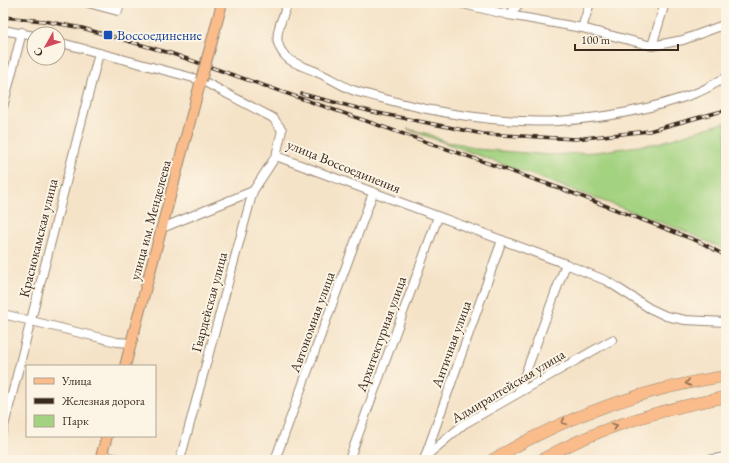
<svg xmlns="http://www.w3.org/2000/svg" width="729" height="463" viewBox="0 0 729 463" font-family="'EB Garamond',serif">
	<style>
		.green { fill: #a3d280; stroke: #6f7e4f }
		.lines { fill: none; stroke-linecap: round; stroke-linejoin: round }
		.minor-casing { stroke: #988673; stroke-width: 10 }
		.major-casing { stroke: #988673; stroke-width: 12 }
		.highway-casing { stroke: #988673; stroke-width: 12 }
		.minor { stroke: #fff; stroke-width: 8 }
		.major { stroke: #f9bc8a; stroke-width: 10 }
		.highway { stroke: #f9bc8a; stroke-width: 11 }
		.rail-casing { stroke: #3b2a1e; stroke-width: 3.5 }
		.rail { stroke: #fcf5e5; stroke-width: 2; stroke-dasharray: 6; stroke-linecap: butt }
		.major-bridge-casing { stroke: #988673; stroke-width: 12; stroke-linecap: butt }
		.major-bridge { stroke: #f9bc8a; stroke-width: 10 }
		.oneway { stroke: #906c4f }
		.transit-dot { fill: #1a4fb4; stroke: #fcf5e5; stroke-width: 1.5 }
		.labels { text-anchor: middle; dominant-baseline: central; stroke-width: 4; stroke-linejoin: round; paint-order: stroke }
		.transit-label { font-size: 14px; fill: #164399; stroke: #fcf5e5; text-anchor: start }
		.street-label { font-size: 14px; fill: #3b2a1e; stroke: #fcf5e5 }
	</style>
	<rect width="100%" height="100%" fill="#fcf5e5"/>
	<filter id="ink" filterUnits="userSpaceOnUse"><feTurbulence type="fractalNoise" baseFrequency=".025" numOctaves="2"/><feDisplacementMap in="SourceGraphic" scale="8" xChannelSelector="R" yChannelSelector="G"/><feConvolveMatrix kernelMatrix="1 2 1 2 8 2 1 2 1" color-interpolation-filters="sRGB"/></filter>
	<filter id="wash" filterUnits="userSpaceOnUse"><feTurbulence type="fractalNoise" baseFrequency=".012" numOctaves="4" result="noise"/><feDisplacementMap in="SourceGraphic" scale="16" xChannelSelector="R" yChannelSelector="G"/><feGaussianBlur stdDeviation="0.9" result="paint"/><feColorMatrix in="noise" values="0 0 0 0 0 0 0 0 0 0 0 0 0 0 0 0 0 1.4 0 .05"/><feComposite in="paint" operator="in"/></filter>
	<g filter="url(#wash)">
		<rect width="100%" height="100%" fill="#f5e3c8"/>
		<polygon class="green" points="726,122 726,250 682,230 407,129 429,134 445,142 462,144 476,149 550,155 596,152 659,143"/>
	</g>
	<g filter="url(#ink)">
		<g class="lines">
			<g class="minor-casing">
				<g id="minor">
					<polyline points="88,3 118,11 120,3"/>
					<path d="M288 3C284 15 275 31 278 43 283 61 298 64 312 70 325 75 337 83 350 89 360 93 371 95 381 98 435 113 502 124 558 121 604 118 653 109 696 93 707 89 716 82 726 78"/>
					<polyline points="459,3 509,15 582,28 652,46 683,40 726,24"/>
					<polyline points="509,15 520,3"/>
					<polyline points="582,28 590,3"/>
					<polyline points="3,30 34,36"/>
					<polyline points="58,42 201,80 273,118 282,130 276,156 253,191 180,460"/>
					<polyline points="652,46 665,3"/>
					<polyline points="3,107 22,32"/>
					<polyline points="276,156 566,264 607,281 649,308 666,316 685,320 726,322"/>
					<polyline points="162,228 253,191"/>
					<polyline points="3,314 117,342 131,343"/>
					<polyline points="518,393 566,264"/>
					<polyline points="3,430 99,53"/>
					<polyline points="102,455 122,460"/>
					<polyline points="425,457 502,240"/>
					<polyline points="425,457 464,424 612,340"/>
					<polyline points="275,460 373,193"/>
					<polyline points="349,460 438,217"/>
					<polyline points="709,460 726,457"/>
				</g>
			</g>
			<g class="major-casing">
				<g id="major">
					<polyline points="212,41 222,3"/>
					<polyline points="125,366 201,80"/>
					<polyline points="100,460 107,436"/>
				</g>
			</g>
			<g class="highway-casing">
				<g id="highway">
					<path d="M492 460C565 416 643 389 726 376"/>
					<path d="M541 460C598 427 662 409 726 397"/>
				</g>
			</g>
			<use href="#minor" class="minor"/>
			<use href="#major" class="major"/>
			<use href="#highway" class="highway"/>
			<g class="rail-casing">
				<g id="rail">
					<polyline points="3,17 44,21 82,28 170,53 562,189 700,242 726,256"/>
					<polyline points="302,94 373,112 483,134 575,139 649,131 726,110"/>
				</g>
			</g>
			<use href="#rail" class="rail"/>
			<g class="major-bridge-casing">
				<polyline id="major-bridge" points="201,80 212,41"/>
			</g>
			<use href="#major-bridge" class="major-bridge"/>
		</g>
		<defs><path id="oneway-chevron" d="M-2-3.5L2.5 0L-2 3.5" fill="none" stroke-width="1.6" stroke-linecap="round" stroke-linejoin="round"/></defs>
		<g class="oneway">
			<use href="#oneway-chevron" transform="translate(688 383) rotate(168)"/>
			<use href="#oneway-chevron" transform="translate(564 422) rotate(156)"/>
			<use href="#oneway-chevron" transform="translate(615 426) rotate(-20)"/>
		</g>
	</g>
	<rect class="transit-dot" x="103" y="30" width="10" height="10" rx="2"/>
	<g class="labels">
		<g class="transit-label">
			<text x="117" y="35">Воссоединение</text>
		</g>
		<g class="street-label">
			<text transform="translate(344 166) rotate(22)">улица Воссоединения</text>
			<text transform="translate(150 220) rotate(-75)">улица им. Менделеева</text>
			<text transform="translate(38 238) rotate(-76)">Краснокамская улица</text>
			<text transform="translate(209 302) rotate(-75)">Гвардейская улица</text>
			<text transform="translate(312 322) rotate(-70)">Автономная улица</text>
			<text transform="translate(381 334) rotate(-70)">Архитектурная улица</text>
			<text transform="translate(451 344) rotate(-70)">Античная улица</text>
			<text transform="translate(508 386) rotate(-31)">Адмиралтейская улица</text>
		</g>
	</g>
	<rect width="729" height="463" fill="none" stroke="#fcf5e5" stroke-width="16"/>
	<rect x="26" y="365" width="130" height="72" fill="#fcf5e5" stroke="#afa495"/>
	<rect x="34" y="378" width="20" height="6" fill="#f9bc8a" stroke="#afa495"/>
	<text x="62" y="385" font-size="12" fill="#3b2a1e">Улица</text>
	<rect x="34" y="398" width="20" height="6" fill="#3b2a1e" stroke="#afa495"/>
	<text x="62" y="405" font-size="12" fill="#3b2a1e">Железная дорога</text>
	<rect x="34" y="415" width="20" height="12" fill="#a3d280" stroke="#afa495"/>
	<text x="62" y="425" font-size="12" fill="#3b2a1e">Парк</text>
	<g transform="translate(46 46) rotate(231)"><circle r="19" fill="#fcf5e5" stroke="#afa495"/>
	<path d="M0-3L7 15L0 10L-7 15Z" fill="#d1495b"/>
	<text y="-6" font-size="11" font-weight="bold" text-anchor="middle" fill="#3b2a1e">С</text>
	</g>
	<path d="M575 44v6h103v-6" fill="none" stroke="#3b2a1e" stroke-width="2"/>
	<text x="581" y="44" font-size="12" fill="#3b2a1e" stroke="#fcf5e5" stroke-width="3" paint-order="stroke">100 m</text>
</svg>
